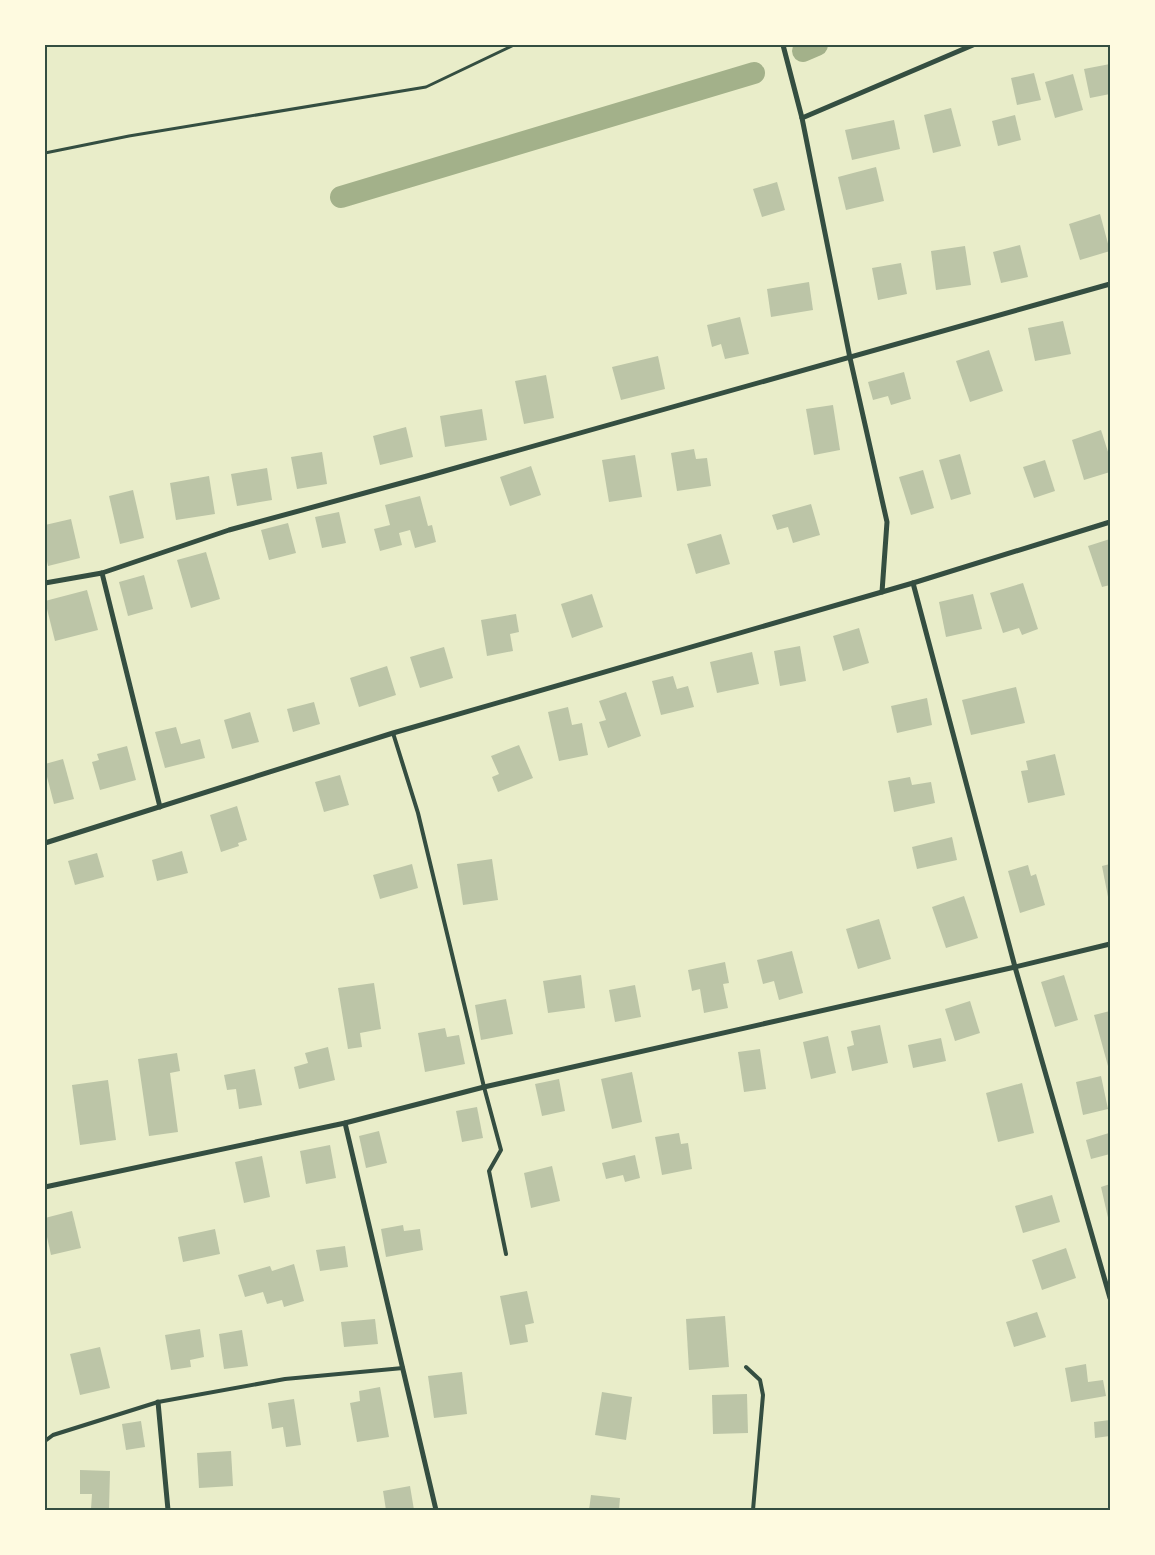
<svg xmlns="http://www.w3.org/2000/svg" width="1155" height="1555" viewBox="0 0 1155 1555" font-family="'Times New Roman',serif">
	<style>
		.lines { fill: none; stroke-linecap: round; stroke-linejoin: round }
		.canal { stroke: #a3b18a; stroke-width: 22 }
		.building { fill: #bcc5a7 }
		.path { stroke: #344e41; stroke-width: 3 }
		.service { stroke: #344e41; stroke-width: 4 }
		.minor { stroke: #344e41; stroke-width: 5 }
		.neatline { fill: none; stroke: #344e41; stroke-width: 2 }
	</style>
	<rect width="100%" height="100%" fill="#e9edc9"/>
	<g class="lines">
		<g class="canal">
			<polyline points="803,51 817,45"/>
			<polyline points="341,197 754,73"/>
		</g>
	</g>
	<g class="building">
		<polygon points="1110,64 1110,94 1090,98 1084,69"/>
		<polygon points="1034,73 1041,100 1017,105 1011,78"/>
		<polygon points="1073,74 1083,110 1055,118 1045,82"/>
		<polygon points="951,108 961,146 933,153 924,115"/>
		<polygon points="1015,115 1021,140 998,146 992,121"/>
		<polygon points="894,120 900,149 852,160 845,130"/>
		<polygon points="876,167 884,201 846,210 838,177"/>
		<polygon points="777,182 785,210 762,217 753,189"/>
		<polygon points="1100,214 1110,251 1080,260 1069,224"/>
		<polygon points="1020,245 1028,277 1001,283 993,252"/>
		<polygon points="965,246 971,285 936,290 931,251"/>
		<polygon points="901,263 907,294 878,300 872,268"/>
		<polygon points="809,282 813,310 771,317 767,289"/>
		<polygon points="740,317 749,354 725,359 721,344 712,347 707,325"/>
		<polygon points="1063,321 1071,354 1035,361 1028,328"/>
		<polygon points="989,350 1003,391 970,402 956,361"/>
		<polygon points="658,356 665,389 621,400 612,367"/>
		<polygon points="904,372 911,399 891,405 888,396 873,400 868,382"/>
		<polygon points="546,375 554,418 524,424 515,381"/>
		<polygon points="833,405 840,450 814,455 806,409"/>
		<polygon points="482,409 487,440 445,447 440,416"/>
		<polygon points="406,427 413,457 380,465 373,436"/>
		<polygon points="1101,430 1110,458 1110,472 1084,480 1072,440"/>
		<polygon points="694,449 696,459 707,458 711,486 677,491 671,453"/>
		<polygon points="322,452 327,484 297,489 291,457"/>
		<polygon points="960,454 971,494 951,500 939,460"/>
		<polygon points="635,455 642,497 609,502 602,460"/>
		<polygon points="1045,460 1055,491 1034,498 1023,467"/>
		<polygon points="531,466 541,495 510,506 500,477"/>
		<polygon points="267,468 272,500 237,506 231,474"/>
		<polygon points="923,470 934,508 911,515 899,477"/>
		<polygon points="209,476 215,514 176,520 170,483"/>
		<polygon points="133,490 144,538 120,544 109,496"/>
		<polygon points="420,496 428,526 432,525 436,542 415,548 410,530 399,533 402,545 380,551 374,529 390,525 385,505"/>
		<polygon points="811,504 820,535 793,543 788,527 777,530 772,515"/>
		<polygon points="339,512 346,543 322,548 315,517"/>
		<polygon points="71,519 80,558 48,566 45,551 45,525"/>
		<polygon points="288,523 296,553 269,560 261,530"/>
		<polygon points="721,534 730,564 696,574 687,544"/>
		<polygon points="1110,539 1110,585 1102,587 1088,546"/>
		<polygon points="206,552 220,599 191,608 177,560"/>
		<polygon points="144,575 153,609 128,616 119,582"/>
		<polygon points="1023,583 1038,629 1022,635 1019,628 1003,633 990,593"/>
		<polygon points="87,590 98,630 55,641 45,601"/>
		<polygon points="592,594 603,627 572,638 561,604"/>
		<polygon points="973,594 982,629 946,637 939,602"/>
		<polygon points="516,614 519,632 510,634 513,651 487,656 481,620"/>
		<polygon points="859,628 869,663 843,671 833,636"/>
		<polygon points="800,646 806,681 780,686 774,651"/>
		<polygon points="444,647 453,678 420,688 410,657"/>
		<polygon points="752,652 759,684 717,693 710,662"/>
		<polygon points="387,666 396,695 359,707 350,678"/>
		<polygon points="673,676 677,689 688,686 694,707 661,715 652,681"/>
		<polygon points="1016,687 1025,723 971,735 962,700"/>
		<polygon points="626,692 641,736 608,748 599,722 606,720 599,701"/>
		<polygon points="927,698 932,725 897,733 891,706"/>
		<polygon points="314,702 320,724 293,732 287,709"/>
		<polygon points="568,707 572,725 582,723 588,755 559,761 548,712"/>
		<polygon points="250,712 259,742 232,749 224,720"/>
		<polygon points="176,727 181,744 200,739 205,758 165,768 155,732"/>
		<polygon points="519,745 533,778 498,792 492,777 499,774 491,756"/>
		<polygon points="127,746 136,780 100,790 92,762 99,760 97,754"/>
		<polygon points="1055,754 1065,795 1028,803 1021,771 1028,770 1026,761"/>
		<polygon points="63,759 74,799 54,804 45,769 45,764"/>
		<polygon points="340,775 349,805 324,812 315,782"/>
		<polygon points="910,777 912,785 931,782 935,803 894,812 888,781"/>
		<polygon points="237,806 247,840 238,843 239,846 221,852 210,815"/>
		<polygon points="952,837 957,860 917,869 912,847"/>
		<polygon points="182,851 188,873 157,881 152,860"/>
		<polygon points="97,853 104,877 75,885 68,861"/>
		<polygon points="492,859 498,900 463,905 457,864"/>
		<polygon points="412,864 418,888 380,899 373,875"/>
		<polygon points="1110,864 1110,902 1109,902 1102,866"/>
		<polygon points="1028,865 1031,876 1036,874 1045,905 1020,913 1008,871"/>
		<polygon points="964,896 978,938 946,948 932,907"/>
		<polygon points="879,919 891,959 858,969 846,929"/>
		<polygon points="792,951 803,993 779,1000 774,981 763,984 757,960"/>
		<polygon points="725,962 729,983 723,984 728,1008 704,1013 700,989 692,991 688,970"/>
		<polygon points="581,975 585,1008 548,1013 543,981"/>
		<polygon points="1064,975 1078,1020 1055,1027 1041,982"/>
		<polygon points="374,983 381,1029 360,1033 362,1047 348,1049 338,988"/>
		<polygon points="635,985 641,1017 615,1022 609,990"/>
		<polygon points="506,999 513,1034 481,1040 475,1005"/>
		<polygon points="970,1001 980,1033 955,1041 945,1009"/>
		<polygon points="1110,1011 1110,1066 1108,1066 1094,1015"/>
		<polygon points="880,1025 888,1063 852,1071 847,1047 854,1045 851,1031"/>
		<polygon points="445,1028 447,1037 459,1035 465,1064 425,1072 418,1033"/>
		<polygon points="828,1036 836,1073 811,1079 803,1042"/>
		<polygon points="941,1038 946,1061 913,1068 908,1045"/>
		<polygon points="328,1047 335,1080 299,1089 294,1067 308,1063 305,1053"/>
		<polygon points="760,1049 766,1089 744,1092 738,1052"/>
		<polygon points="177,1053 180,1071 170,1073 178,1132 149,1136 138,1059"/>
		<polygon points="255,1069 262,1105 239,1109 236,1089 227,1090 224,1075"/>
		<polygon points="632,1072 642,1122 612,1129 601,1079"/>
		<polygon points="1101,1076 1108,1109 1083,1115 1076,1082"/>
		<polygon points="559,1079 565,1111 542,1116 535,1084"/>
		<polygon points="108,1080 116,1140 80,1145 72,1085"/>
		<polygon points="1022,1083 1034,1133 998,1142 986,1093"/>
		<polygon points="477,1107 483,1138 462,1142 456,1111"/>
		<polygon points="379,1131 387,1163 366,1168 359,1136"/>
		<polygon points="679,1133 681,1144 688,1143 692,1169 662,1175 655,1137"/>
		<polygon points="1109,1133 1110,1154 1091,1159 1086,1140"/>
		<polygon points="330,1145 336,1178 306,1184 300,1151"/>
		<polygon points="635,1155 640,1178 625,1182 623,1175 606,1179 602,1163"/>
		<polygon points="262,1156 270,1197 244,1203 235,1162"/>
		<polygon points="552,1166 560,1201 531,1208 524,1173"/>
		<polygon points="1110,1184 1110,1222 1109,1222 1101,1187"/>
		<polygon points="1052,1195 1060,1222 1023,1233 1015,1206"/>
		<polygon points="72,1211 81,1248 51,1255 45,1228 45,1218"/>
		<polygon points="403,1225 404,1231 420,1229 423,1250 386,1257 381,1229"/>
		<polygon points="215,1229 220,1254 183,1262 178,1237"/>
		<polygon points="345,1246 348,1267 320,1271 316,1250"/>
		<polygon points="1066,1248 1076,1278 1042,1290 1032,1260"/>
		<polygon points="294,1264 304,1301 284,1307 282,1300 267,1304 263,1292 245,1297 238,1275 270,1266 272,1271"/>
		<polygon points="527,1291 534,1323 525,1325 528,1342 510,1345 500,1296"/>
		<polygon points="1037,1312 1046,1337 1014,1347 1006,1322"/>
		<polygon points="725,1316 729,1367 689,1370 686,1319"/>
		<polygon points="375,1319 378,1344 344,1347 341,1322"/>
		<polygon points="200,1329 204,1357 190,1360 191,1367 171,1370 165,1335"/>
		<polygon points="242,1330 248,1366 224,1369 219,1334"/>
		<polygon points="100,1347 110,1388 80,1395 70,1354"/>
		<polygon points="1086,1364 1088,1382 1103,1380 1106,1396 1071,1402 1065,1368"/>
		<polygon points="462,1372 467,1414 434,1418 428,1376"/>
		<polygon points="380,1387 389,1437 357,1442 350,1403 360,1401 359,1391"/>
		<polygon points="602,1392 632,1397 626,1440 595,1435"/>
		<polygon points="747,1394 748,1433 713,1434 712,1395"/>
		<polygon points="294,1399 301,1445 286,1447 283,1427 272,1429 268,1403"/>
		<polygon points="1110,1420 1110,1436 1095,1438 1094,1422"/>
		<polygon points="141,1421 145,1447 126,1450 122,1424"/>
		<polygon points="231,1451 233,1486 199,1488 197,1453"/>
		<polygon points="80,1470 110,1471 109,1510 91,1509 92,1494 80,1494"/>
		<polygon points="410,1486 414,1510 386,1510 383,1491"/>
		<polygon points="591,1495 620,1498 619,1510 589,1510"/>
	</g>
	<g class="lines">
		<polyline class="path" points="45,153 129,136 426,87 514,45"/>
		<g class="service">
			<polyline points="393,733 418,813 484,1087 501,1150 489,1171 506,1254"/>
			<polyline points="746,1367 760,1380 763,1395 753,1510"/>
			<polyline points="45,1441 53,1435 158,1402 285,1379 403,1368"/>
		</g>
		<g class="minor">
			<polyline points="783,45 802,118 850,358 887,522 882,592"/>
			<polyline points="802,118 973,45"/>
			<polyline points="102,573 160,807"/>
			<polyline points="45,583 102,573 229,530 427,476 1110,284"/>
			<polyline points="913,583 1015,967 1110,1298"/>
			<polyline points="45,843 393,733 913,583 1110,522"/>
			<polyline points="345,1123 436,1510"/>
			<polyline points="45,1187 345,1123 484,1087 1015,967 1110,944"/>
			<polyline points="158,1402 168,1510"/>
		</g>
	</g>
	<rect width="1155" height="1555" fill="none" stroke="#fefae0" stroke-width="92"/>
	<rect x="46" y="46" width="1063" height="1463" class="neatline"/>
</svg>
